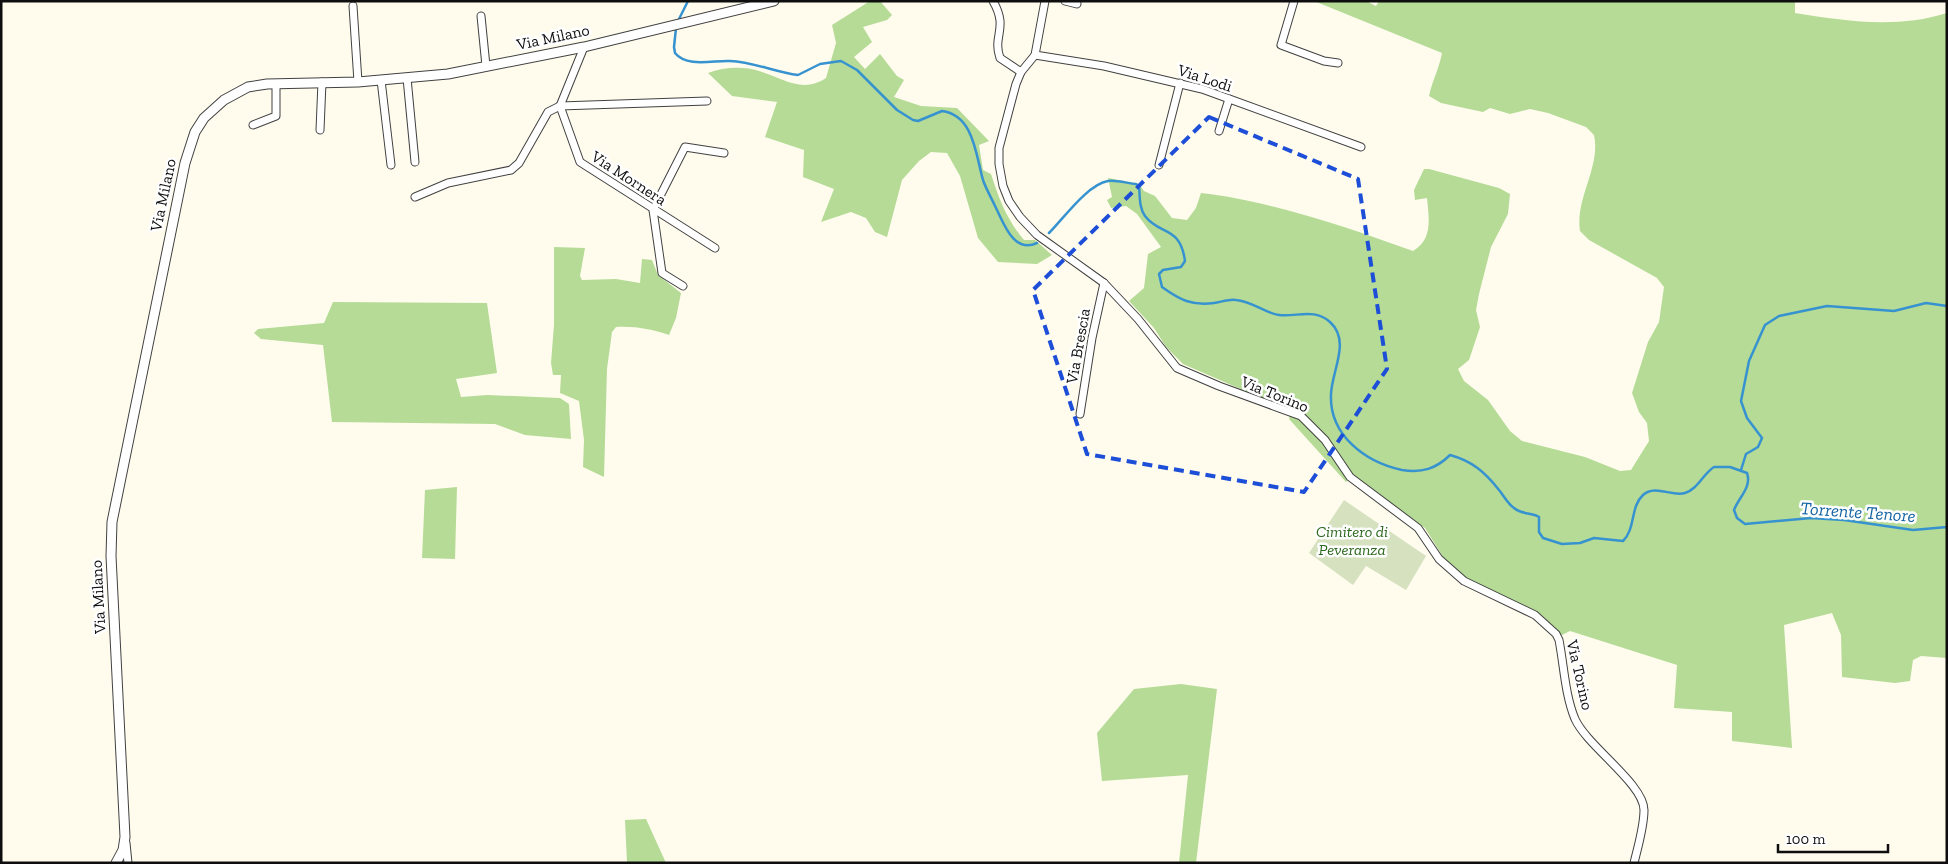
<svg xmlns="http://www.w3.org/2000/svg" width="1948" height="864" viewBox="0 0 1948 864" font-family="'Zilla Slab',serif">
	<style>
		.forest { fill: #b5db96 }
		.cemetery { fill: #d6e1bf }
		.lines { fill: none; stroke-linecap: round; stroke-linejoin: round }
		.stream { stroke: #3792d0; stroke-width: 2.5 }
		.minor-casing { stroke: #414141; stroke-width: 9 }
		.tertiary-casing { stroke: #414141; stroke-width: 11 }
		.minor { stroke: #fff; stroke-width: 7 }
		.tertiary { stroke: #fff; stroke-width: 9 }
		.marked { fill: none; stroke: #1d4ed8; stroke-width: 4; stroke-dasharray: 10 6; stroke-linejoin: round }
		.labels { text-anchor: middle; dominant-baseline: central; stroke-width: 5; stroke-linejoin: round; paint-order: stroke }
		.street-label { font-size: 16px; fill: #0e0e0e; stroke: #fff }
		.park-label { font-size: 16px; font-style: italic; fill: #2b671c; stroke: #fff }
		.water-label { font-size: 18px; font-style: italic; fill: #1463a2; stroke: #fff }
	</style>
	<rect width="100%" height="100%" fill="#fffcee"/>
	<g class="forest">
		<path d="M870 1H880L892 15 887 20 863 27 872 42 854 57 865 69 880 54 897 76 904 80 894 97 921 106 957 108 989 141 979 145 983 170 991 174C999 199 1007 220 1024 240H1035L1052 255 1037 264 998 262 978 238 960 176 947 153 931 152 919 161 902 180 887 237 875 232 866 218 851 212 821 222 834 189 803 177 804 150 765 137 777 102 732 96 708 73C723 67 744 66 759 71 783 78 802 94 826 78L836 43 832 25Z"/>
		<path d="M1314 1H1366L1376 6 1379 1H1795V13C1846 21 1896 29 1947 13V658L1921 656 1913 660 1910 681 1895 683 1842 677 1841 635 1832 613 1784 625 1792 748 1732 741V712L1674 708 1677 665 1570 631 1560 636 1536 613 1457 573 1445 560 1425 528 1354 476 1346 482 1289 419 1291 411 1183 364 1166 347 1154 328 1129 301 1144 288 1148 254 1161 247 1137 214 1126 206 1111 208 1107 200 1112 197 1108 178 1139 184 1144 191 1155 196 1172 218 1187 220 1196 208 1201 193C1267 200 1350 228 1413 251 1433 239 1429 219 1427 198L1415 200 1414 190 1424 169H1429L1499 188 1510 194 1508 214 1491 247 1479 294 1476 310 1480 327 1469 360 1458 369 1464 381 1488 400 1510 431 1522 441 1585 457 1620 471 1631 470 1649 441 1647 423 1639 412 1632 393 1648 342 1659 322 1664 287 1657 278 1589 240 1580 231C1575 198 1601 167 1594 135L1586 127 1548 113 1530 109 1510 114 1490 108 1483 112 1441 103 1429 96C1432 81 1439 69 1442 53Z"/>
		<path d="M554 247 585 248 580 276 582 280 616 279 640 283 642 259 652 260 658 275 681 293 676 318 669 335C651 329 635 326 616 327L612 332 607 369 604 477 583 467 584 440 579 401 560 393 561 375H553L551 363 554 325Z"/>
		<polygon points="333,302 487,303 497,373 456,379 461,397 487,395 560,398 569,404 571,439 525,435 495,424 332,422 323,345 261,339 254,333 258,329 324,323"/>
		<polygon points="457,487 455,559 422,558 425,490"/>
		<polygon points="1181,684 1217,689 1196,863 1179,863 1188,775 1102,781 1097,733 1134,689"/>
		<polygon points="646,819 666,863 627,863 625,820"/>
	</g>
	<polygon class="cemetery" points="1344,500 1426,556 1406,590 1366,566 1353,585 1309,553"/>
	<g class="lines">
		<g class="stream">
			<polyline points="677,23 688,1"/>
			<path d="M676 28 674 47 675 53C687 68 714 60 730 61 754 62 775 72 798 75L820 64 841 61 857 70 897 110 913 120 918 121 942 111C974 115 976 156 983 180 986 189 992 199 996 208 1004 224 1014 254 1037 243"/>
			<path d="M1049 233C1063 219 1088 184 1108 181 1116 180 1127 183 1136 184L1139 186C1140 196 1139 208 1145 216 1160 236 1180 225 1185 261L1181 267 1163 270 1159 274 1162 287C1180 300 1192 306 1214 303 1221 302 1229 299 1236 300 1252 301 1264 313 1279 315 1297 317 1315 308 1330 322 1351 341 1332 370 1331 394 1329 435 1365 462 1402 470 1422 473 1436 469 1450 455 1472 461 1485 472 1499 490 1504 496 1508 504 1514 508 1522 515 1531 512 1539 517V532L1543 538 1562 544 1580 543 1594 538 1623 541C1636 528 1630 507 1643 495 1655 484 1672 497 1685 493 1698 489 1703 474 1714 467H1730L1747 473C1752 487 1739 497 1734 510L1737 518 1745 524 1811 518 1844 520 1913 530 1947 527"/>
			<polyline points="1741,470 1746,454 1758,447 1762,438 1747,418 1741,401 1749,361 1765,325 1779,316 1827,306 1894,311 1926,303 1947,306"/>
		</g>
		<g class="minor-casing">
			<g id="minor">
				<path d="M993 1C1009 29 992 35 1000 58L1021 72"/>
				<path d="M1045 1 1035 55 1021 72 1016 84 999 148V164L1003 186 1009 201 1020 217 1037 235 1104 283 1138 319 1177 368 1219 386 1301 416 1325 440 1350 477 1418 528 1439 559 1464 581 1535 615 1556 634 1559 640C1564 666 1565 695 1575 719 1587 746 1644 784 1644 810 1644 827 1638 846 1634 863"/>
				<polyline points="1065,1 1077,4"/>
				<polyline points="1294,1 1281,45 1324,61 1338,63"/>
				<polyline points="353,6 358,82"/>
				<polyline points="481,16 486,66"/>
				<polyline points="1035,55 1104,66 1202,89 1361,147"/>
				<polyline points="407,78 415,162"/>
				<polyline points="381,80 391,165"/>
				<polyline points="560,106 580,162 715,248"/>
				<polyline points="560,106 584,47"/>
				<polyline points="253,125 276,116 276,84"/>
				<polyline points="320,130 322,82"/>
				<polyline points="1219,131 1229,99"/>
				<polyline points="1159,165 1180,83"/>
				<polyline points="415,197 448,183 511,170 519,163 548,112 560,106 707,101"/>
				<polyline points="683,286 662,273 653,210 685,147 724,153"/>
				<polyline points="1080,414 1092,338 1104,283"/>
				<polyline points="126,843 128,863"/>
			</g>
		</g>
		<g class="tertiary-casing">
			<polyline id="tertiary" points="116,863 123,850 125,837 111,556 112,522 185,163 195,132 204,118 224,100 248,87 267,84 358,82 448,74 584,47 774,1"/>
		</g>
		<use href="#minor" class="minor"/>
		<use href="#tertiary" class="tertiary"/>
	</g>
	<path class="marked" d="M1209 117 1358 179 1387 369 1304 492 1087 454 1033 290Z"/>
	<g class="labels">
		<g class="street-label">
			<text transform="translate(553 37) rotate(-12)">Via Milano</text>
			<text transform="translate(1205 78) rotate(18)">Via Lodi</text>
			<text transform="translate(629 178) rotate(33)">Via Mornera</text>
			<text transform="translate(163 195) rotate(-78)">Via Milano</text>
			<text transform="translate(1078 346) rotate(-80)">Via Brescia</text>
			<text transform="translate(1275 394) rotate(22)">Via Torino</text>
			<text transform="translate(98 597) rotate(-93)">Via Milano</text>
			<text transform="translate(1580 675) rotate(77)">Via Torino</text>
		</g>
		<g class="park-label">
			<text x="1352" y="531">Cimitero di<tspan x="1352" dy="18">Peveranza</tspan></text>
		</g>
		<g class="water-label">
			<text transform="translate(1858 512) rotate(4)">Torrente Tenore</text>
		</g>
	</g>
	<rect width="1948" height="864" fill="none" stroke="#0e0e0e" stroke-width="5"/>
	<path d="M1778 844v8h110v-8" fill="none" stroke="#0e0e0e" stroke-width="2.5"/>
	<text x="1786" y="844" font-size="15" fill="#0e0e0e" stroke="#ffffff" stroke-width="4" paint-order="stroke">100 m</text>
</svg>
